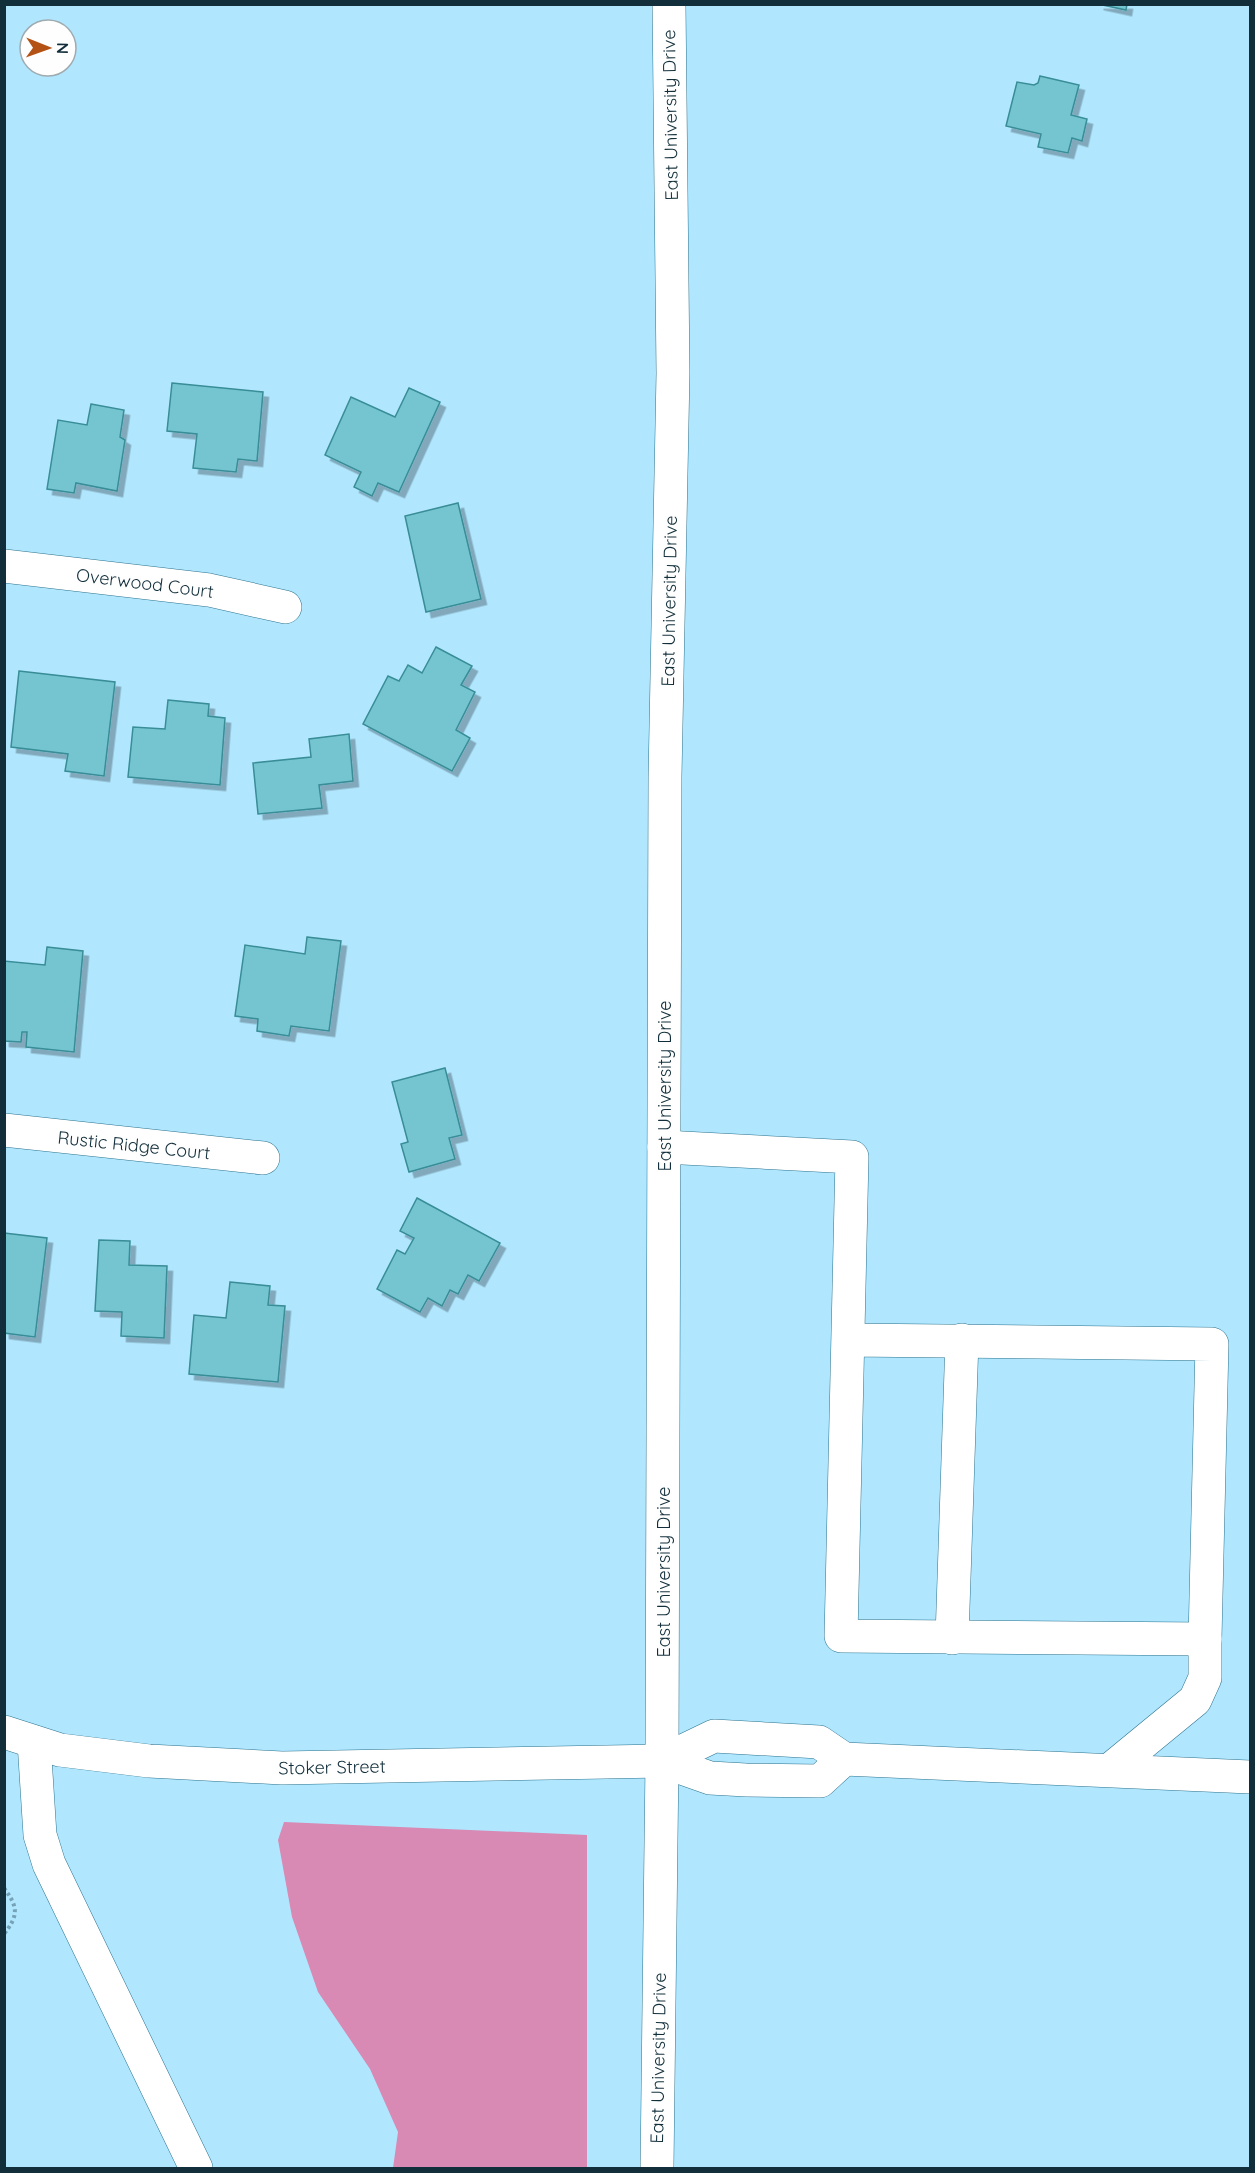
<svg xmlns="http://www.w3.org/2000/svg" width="1255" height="2173" viewBox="0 0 1255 2173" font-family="Quicksand,sans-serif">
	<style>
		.forest { fill: #d889b4 }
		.building { fill: #74c5d0; stroke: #398d97; stroke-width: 1.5; filter: url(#shadow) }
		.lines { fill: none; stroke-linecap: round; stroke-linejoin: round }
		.minor-casing { stroke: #2c738e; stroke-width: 34 }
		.major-casing { stroke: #2c738e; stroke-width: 34 }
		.path { stroke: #75a2b6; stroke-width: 4; stroke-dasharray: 3 3; stroke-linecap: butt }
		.minor { stroke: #fff; stroke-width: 33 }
		.major { stroke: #fff; stroke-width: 33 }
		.labels { text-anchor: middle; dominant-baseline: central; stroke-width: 4.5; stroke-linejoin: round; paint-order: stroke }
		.street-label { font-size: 18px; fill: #112e3a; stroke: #fefefe }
	</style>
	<defs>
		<filter id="shadow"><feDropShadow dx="5.5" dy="5.5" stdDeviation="0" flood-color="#0004"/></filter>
	</defs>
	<rect width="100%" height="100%" fill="#b0e7ff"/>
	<polygon class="forest" points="284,1822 587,1835 587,2168 393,2168 398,2132 370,2069 318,1992 292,1917 278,1840"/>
	<g class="building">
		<polygon points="1098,4 1127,4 1126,10"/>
		<polygon points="1040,76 1079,85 1071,115 1087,119 1082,141 1072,138 1068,153 1038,147 1041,134 1006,126 1017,82 1034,85 1038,83"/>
		<polygon points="172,383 263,392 257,461 238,459 236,472 193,468 197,434 167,431"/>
		<polygon points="409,388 440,402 399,492 378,483 372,496 354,487 361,472 325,455 351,397 395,417"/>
		<polygon points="91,404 124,410 120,437 125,440 117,491 76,483 74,493 47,489 58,420 87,425"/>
		<polygon points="458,503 481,599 426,612 405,516"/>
		<polygon points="436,647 472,666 461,685 475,692 456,730 470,738 452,771 363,724 388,676 399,681 408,665 422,673"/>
		<polygon points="19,671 115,682 104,776 65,771 68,754 11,747"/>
		<polygon points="168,700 209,704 208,716 225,718 220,785 128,777 133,727 165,729"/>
		<polygon points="349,734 353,781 319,785 322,808 258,814 253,763 311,757 309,739"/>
		<polygon points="307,937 341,941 329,1031 291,1026 289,1036 257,1031 258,1019 235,1016 245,945 305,954"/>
		<polygon points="47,947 83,951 74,1052 26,1047 27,1032 22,1032 21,1042 4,1041 4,961 45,965"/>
		<polygon points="445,1068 462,1135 449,1138 455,1159 409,1172 401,1144 408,1142 392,1082"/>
		<polygon points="417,1198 500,1243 479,1281 468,1275 458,1294 450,1290 442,1306 428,1298 420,1312 377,1289 397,1250 405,1254 414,1238 400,1231"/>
		<polygon points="4,1233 47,1238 35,1337 4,1333"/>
		<polygon points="99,1240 130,1241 129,1265 167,1266 164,1338 121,1336 122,1312 95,1311"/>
		<polygon points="230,1282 270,1286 268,1305 285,1306 278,1382 189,1374 194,1315 226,1318"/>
	</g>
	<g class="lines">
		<g class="minor-casing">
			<g id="minor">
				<polyline points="4,566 209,590 285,607"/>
				<polyline points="4,1130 263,1158"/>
				<polyline points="664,1147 852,1157 841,1636 1205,1639 1212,1344 849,1340"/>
				<polyline points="952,1638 962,1340"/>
				<polyline points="4,1732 60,1750 149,1761 282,1768 662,1761 710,1778 746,1780 820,1781 844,1759"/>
				<polyline points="34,1742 40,1835 49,1864 196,2168"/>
				<polyline points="662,1761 714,1736 819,1742 844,1759 1250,1777"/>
				<polyline points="1111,1769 1195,1700 1205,1678 1205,1639"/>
			</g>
		</g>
		<g class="major-casing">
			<polyline id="major" points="657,2168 662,1761 665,777 673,373 669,4"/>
		</g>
		<path class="path" d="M4 1888C18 1907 19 1915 4 1934"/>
		<use href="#minor" class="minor"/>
		<use href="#major" class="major"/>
	</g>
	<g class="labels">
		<g class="street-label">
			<text transform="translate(670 115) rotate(-91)">East University Drive</text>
			<text transform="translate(145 583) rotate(7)">Overwood Court</text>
			<text transform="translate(669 601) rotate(-89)">East University Drive</text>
			<text transform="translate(664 1086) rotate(-90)">East University Drive</text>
			<text transform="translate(134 1145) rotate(6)">Rustic Ridge Court</text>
			<text transform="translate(663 1572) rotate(-90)">East University Drive</text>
			<text transform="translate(332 1767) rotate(-1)">Stoker Street</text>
			<text transform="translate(658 2058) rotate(-89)">East University Drive</text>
		</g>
	</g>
	<rect width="1255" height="2173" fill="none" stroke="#112e3a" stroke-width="12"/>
	<g transform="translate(48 48) rotate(91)"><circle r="28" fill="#fefefe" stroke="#9fabb0" stroke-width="1.5"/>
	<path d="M0-4.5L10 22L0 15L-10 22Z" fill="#b45216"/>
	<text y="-9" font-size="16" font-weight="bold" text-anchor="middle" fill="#112e3a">N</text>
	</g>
</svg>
